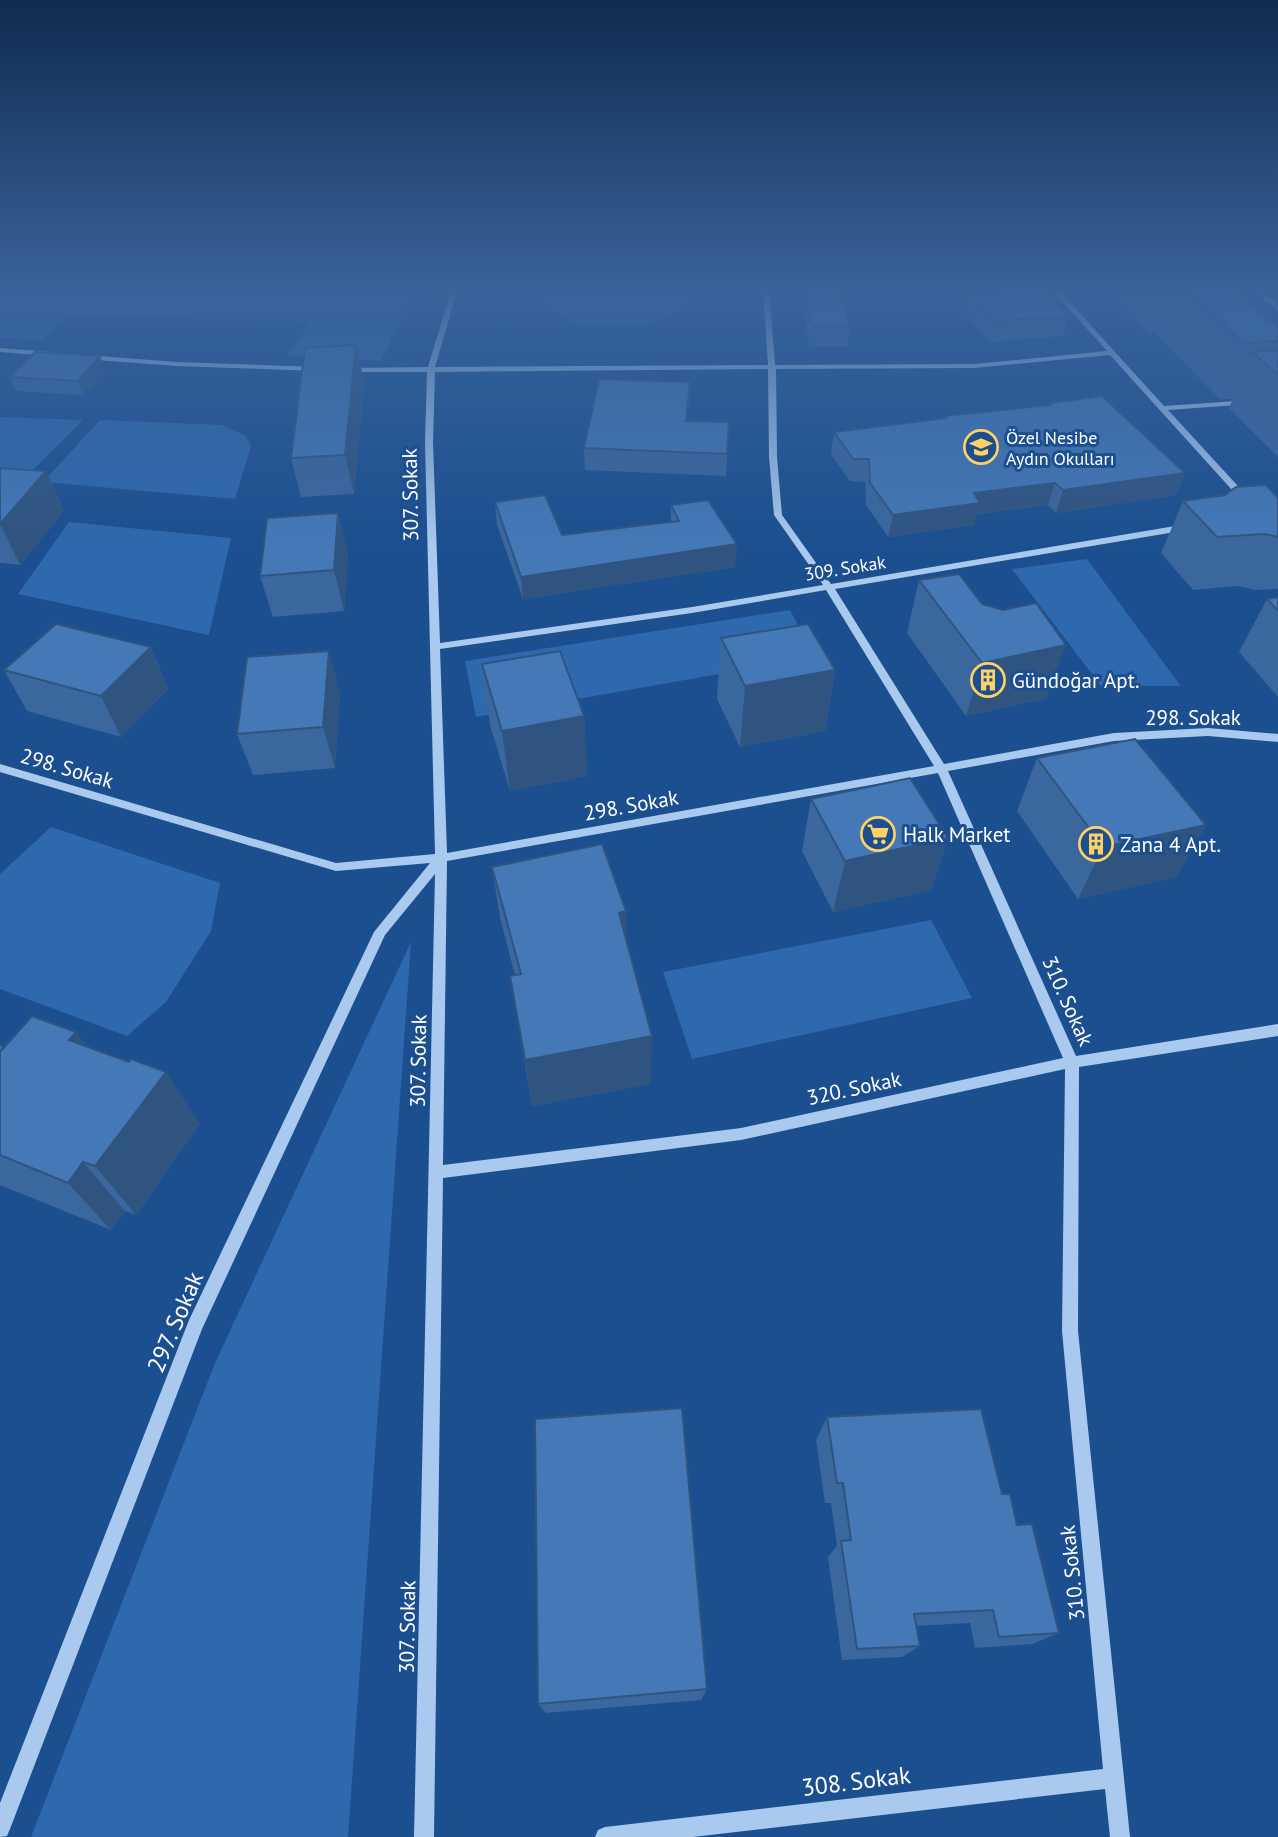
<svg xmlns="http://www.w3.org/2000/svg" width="1278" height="1837" viewBox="0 0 1278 1837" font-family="'PT Sans',sans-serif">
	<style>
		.green { fill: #2e69ad }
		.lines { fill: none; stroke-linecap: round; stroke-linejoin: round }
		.minor { fill: #a9c9ee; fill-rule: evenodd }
		.wall { fill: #3a679d }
		.shaded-wall { fill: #305480 }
		.building { fill: #4478b7; stroke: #305480; stroke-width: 2 }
		.labels { text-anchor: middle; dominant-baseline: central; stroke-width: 6; stroke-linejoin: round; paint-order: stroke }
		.far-poi-label { font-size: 18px; fill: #fff; stroke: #1b4f8f; text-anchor: start }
		.far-street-label { font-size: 18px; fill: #fff; stroke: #1b4f8f }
		.street-label { font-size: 21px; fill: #fff; stroke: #1b4f8f }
		.poi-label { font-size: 21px; fill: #fff; stroke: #1b4f8f; text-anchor: start }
		.near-street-label { font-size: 24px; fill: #fff; stroke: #1b4f8f }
	</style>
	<rect width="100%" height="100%" fill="#1b4f8f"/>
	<g class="green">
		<polygon points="0,288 416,288 381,361 288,355 312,322 68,314 41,340 0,338"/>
		<polygon points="552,288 682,288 689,291 686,307 647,325 576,324 542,303"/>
		<polygon points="0,417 83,420 27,476 0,473"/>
		<polygon points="100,420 223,425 246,436 251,446 235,499 43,482"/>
		<polygon points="69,522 231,538 209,635 18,594"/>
		<polygon points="1087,559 1180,685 1180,686 1101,686 1012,569"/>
		<polygon points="790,610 815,657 476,717 465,661"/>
		<polygon points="51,827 220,883 211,931 166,1002 127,1036 0,989 0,874"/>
		<polygon points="931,920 972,998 692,1059 663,972"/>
		<polygon points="411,942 348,1837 31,1837 215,1363"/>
	</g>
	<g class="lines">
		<g class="minor">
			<path d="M452 288H458L435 367 768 365 763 288H769L775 365 974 364 1107 351 1050 288H1057L1164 406 1278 398V402L1168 410 1248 497V501H1242L1110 355 974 368 776 369 777 457 782 515 831 584 1187 524 1191 527 1187 530 835 589 944 764 1114 733 1208 728 1278 734V742L1208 736 1114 741 948 771 1076 1056 1278 1024V1036L1079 1067 1078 1331 1130 1837H1110L1105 1789 693 1837H595L598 1830 605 1827 1103 1769 1062 1331 1065 1069 741 1140 443 1178 434 1837H414L435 874 385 935 202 1329 10 1829 7 1836 0 1837V1803L189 1320 374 932 430 863 336 871 0 772V764L336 863 435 854 425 442 427 372H347L343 370 347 368 428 367ZM768 369 769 457 774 515 823 585 692 607 440 643 433 442 435 372ZM826 590 934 766 447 853 440 649 692 613ZM938 773 1063 1058 741 1128 443 1165 447 861Z"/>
			<polygon points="1251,288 1258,288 1278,305 1278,311"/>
			<polygon points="0,348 50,352 54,354 50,356 0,352"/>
			<polygon points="85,355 177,362 319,367 323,369 319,371 177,366 82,359 81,357"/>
		</g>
	</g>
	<g class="wall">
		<polygon points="1001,288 1042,288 1068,316 1063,336 990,342 964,312 969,292 1000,292"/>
		<polygon points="1104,288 1234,288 1278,328 1278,457 1229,408 1233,399 1220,399 1155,333 1149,334 1103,292"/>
		<polygon points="805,291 850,326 847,347 810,347 803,311"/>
		<polygon points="106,370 83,395 16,391 10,377"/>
		<polygon points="364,382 354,494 301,497 291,458"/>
		<polygon points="690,382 688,421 729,422 726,476 585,470 584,448"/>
		<polygon points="1049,403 1185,473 1176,495 1056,513 1048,505 977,514 974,525 888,537 866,505 865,482 850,481 831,454 834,432 944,418 944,416 1048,406"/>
		<polygon points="0,468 46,471 64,511 20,565 0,563"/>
		<polygon points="1278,498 1278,589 1255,590 1238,586 1193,590 1161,553 1183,501"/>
		<polygon points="495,502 562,535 671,522 671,505 735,567 523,599 497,525"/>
		<polygon points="338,513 348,553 344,611 273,617 260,576"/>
		<polygon points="919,580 982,604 1003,610 1047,698 966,716 907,633"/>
		<polygon points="1278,597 1278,697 1239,652 1267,599"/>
		<polygon points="721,638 835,670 825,731 740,747 717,699"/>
		<polygon points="151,647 168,689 121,737 27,711 4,670"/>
		<polygon points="482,664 584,716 587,776 510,791 490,725"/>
		<polygon points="340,692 335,768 253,775 237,734"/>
		<polygon points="1037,758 1206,825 1176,877 1078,899 1017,811"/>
		<polygon points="811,799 932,890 833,912 802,851"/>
		<polygon points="492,867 651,1084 532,1106 510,976 515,975 500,918"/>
		<polygon points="76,1032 87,1047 200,1124 136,1215 125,1211 111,1230 0,1185 0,1044 3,1048"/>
		<polygon points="827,1417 1002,1494 1017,1525 1059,1633 1032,1644 975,1648 970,1623 917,1626 920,1646 902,1657 842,1660 828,1557 837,1546 831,1503 825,1503 816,1440"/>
		<polygon points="707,1689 701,1700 546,1713 538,1704"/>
	</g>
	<g class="shaded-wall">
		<polygon points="356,345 364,382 354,494 345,455"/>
		<polygon points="100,356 106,370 83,395 78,381"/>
		<polygon points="690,382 690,403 686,442 686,421"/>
		<polygon points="46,471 64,511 20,565 0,524"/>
		<polygon points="1185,473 1176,495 1056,513 1063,490"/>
		<polygon points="1055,483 1048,505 977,514 974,525 888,537 893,515 974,493"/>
		<polygon points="338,513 348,553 344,611 334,570"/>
		<polygon points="737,544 735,567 523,599 521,577"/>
		<polygon points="1066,645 1047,698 966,716 982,663"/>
		<polygon points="151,647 168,689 121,737 101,696"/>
		<polygon points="329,651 340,692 335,768 323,727"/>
		<polygon points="835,670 825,731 740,747 745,686"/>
		<polygon points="584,716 587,776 510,791 502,731"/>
		<polygon points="1206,825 1176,877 1078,899 1103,847"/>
		<polygon points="948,838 932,890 833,912 845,861"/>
		<polygon points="626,911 627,961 619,913"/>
		<polygon points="76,1032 116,1086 69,1040"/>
		<polygon points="652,1036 651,1084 532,1106 525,1060"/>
		<polygon points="166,1072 200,1124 136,1215 95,1166"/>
		<polygon points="83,1162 125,1211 111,1230 68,1183"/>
	</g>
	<g class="building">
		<polygon points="1001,288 1042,288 1068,316 995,321 969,292 1001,292"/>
		<polygon points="1184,288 1234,288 1278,328 1278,341 1243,343"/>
		<polygon points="805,291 841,291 850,326 812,326"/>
		<polygon points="356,345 345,455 291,458 305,348"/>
		<polygon points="1278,350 1278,374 1252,352"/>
		<polygon points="35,352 100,356 78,381 10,377"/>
		<polygon points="599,379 690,382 686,421 729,422 727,454 584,448"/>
		<polygon points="1102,396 1185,473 1063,490 1055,483 974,493 980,503 893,515 870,483 869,459 853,459 834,432 946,418 944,416 1051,405 1049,403"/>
		<polygon points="0,468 46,471 0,524"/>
		<polygon points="1266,485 1278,498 1278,537 1264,534 1217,537 1183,501 1225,495 1236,487"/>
		<polygon points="545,495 562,535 679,521 671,505 708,500 737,544 521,577 495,502"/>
		<polygon points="338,513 334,570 260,576 267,518"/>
		<polygon points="959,574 982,604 1003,610 1036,603 1066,645 982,663 919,580"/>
		<polygon points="1278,597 1278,611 1267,599"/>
		<polygon points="56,624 151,647 101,696 4,670"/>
		<polygon points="808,624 835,670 745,686 721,638"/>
		<polygon points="329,651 323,727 237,734 247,657"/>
		<polygon points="560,651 584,716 502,731 482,664"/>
		<polygon points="1135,739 1206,825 1103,847 1037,758"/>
		<polygon points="910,778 948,838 845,861 811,799"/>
		<polygon points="602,844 626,911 619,913 652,1036 525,1060 510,976 521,974 492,867"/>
		<polygon points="32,1016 76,1032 69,1040 129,1062 131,1059 166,1072 95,1166 83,1162 68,1183 0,1155 0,1052"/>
		<polygon points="682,1408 707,1689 538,1704 535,1419"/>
		<polygon points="981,1409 1002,1494 1010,1494 1017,1525 1032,1524 1059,1633 999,1637 993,1610 914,1614 920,1646 857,1649 841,1541 851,1540 843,1483 837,1483 827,1417"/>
	</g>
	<linearGradient id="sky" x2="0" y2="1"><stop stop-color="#0f2b4f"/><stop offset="0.53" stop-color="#39639b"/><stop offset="1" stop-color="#39639b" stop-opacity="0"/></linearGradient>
	<rect width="1278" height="546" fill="url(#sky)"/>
	<defs>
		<g id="school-ring" transform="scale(1.75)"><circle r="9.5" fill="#1b4f8f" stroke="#ffd166" stroke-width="1.5"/><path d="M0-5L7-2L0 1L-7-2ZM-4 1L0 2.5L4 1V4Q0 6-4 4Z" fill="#ffd166"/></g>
		<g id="building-ring" transform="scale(1.75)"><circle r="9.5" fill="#1b4f8f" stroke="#ffd166" stroke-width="1.5"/><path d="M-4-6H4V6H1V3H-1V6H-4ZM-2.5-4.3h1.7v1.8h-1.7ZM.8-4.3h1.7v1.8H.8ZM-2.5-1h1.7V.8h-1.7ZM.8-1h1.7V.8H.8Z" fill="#ffd166"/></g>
		<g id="supermarket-ring" transform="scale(1.75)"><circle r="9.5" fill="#1b4f8f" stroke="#ffd166" stroke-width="1.5"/><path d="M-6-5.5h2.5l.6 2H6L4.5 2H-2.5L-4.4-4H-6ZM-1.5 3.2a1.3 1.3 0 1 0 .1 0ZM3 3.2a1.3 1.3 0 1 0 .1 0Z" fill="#ffd166"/></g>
	</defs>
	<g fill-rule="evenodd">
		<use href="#school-ring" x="981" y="447"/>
		<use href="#building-ring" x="988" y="680"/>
		<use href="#supermarket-ring" x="878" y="834"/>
		<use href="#building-ring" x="1096" y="844"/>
	</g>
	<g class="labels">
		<g class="far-poi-label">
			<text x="1006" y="437">Özel Nesibe<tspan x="1006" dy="21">Aydın Okulları</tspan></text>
		</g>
		<g class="far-street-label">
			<text transform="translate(845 568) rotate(-9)">309. Sokak</text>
		</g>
		<g class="street-label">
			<text transform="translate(410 495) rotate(-91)">307. Sokak</text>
			<text x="1193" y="717">298. Sokak</text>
			<text transform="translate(67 768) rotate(16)">298. Sokak</text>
			<text transform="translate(631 805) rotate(-10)">298. Sokak</text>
			<text transform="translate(1068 1001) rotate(66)">310. Sokak</text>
			<text transform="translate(418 1061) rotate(-89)">307. Sokak</text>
			<text transform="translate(854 1088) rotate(-12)">320. Sokak</text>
			<text transform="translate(1072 1573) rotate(-96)">310. Sokak</text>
			<text transform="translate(407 1627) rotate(-89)">307. Sokak</text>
		</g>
		<g class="poi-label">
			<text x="1012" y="680">Gündoğar Apt.</text>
			<text x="903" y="834">Halk Market</text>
			<text x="1120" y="844">Zana 4 Apt.</text>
		</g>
		<g class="near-street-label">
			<text transform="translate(175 1322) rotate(-67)">297. Sokak</text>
			<text transform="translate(856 1781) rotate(-7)">308. Sokak</text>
		</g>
	</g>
</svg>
